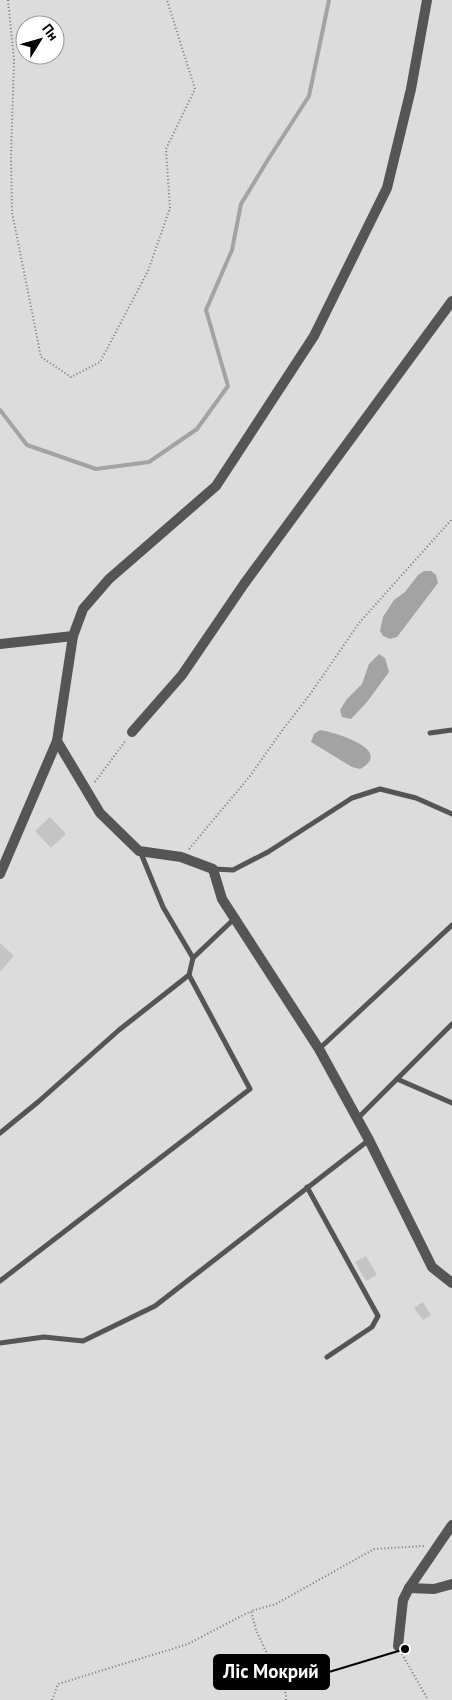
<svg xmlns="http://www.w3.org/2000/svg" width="452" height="1700" viewBox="0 0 452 1700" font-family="'PT Sans',sans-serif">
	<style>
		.green { fill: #dcdcdc; fill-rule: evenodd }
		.water { fill: #a3a3a3 }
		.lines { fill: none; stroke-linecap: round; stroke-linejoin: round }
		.stream { stroke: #a3a3a3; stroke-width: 4 }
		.building { fill: #c4c4c4 }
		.path { stroke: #777; stroke-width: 2; stroke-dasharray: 1 2.5; stroke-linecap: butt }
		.lane { stroke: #555; stroke-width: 5 }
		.street { stroke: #555; stroke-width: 10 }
		.leader { fill: none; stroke: #000; stroke-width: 2 }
		.callout-dot { fill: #000; stroke: #fff; stroke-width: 2 }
		.callout { fill: #000; stroke: #000; stroke-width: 2 }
		.callout-label { font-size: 19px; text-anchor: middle; font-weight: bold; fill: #fff }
	</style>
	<rect width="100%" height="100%" fill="#fff"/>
	<path class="green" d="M0 0H452V1700H0ZM25 25H55V55H25Z"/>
	<g class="water">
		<polygon points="424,571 431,571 436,575 438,583 397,637 390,639 383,636 380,631 383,617 394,600 405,592 418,575"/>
		<polygon points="379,654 385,658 389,672 367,702 351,719 342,717 340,710 347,699 362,684 369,664"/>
		<path d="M320 730C334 732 395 750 360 769L352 767 311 742 314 734Z"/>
	</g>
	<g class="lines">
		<polyline class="stream" points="0,410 27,445 96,469 149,462 197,429 228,386 206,310 232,250 241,204 269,158 309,96 329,0"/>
	</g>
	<g class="building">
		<polygon points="50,817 66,834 51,848 35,831"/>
		<polygon points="0,943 14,956 0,972"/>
		<polygon points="366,1256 377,1275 366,1281 355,1262"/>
		<polygon points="423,1302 431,1315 423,1320 414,1308"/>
	</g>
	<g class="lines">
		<g class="path">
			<polyline points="8,0 14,60 11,155 12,212 41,357 71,377 100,362 148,271 170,208 166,149 195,89 167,0"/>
			<polyline points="95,782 126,740"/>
			<polyline points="189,849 250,776 281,732 311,693 359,623 452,519"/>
			<polyline points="402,1654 428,1700"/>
			<polyline points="52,1700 58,1684 188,1644 251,1611"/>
			<polyline points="286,1700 286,1694 256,1630 251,1611 276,1604 374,1549 425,1546"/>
		</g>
		<g class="lane">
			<polyline points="430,733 452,730"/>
			<polyline points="140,851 163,907 193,958"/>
			<polyline points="214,869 233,870 268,852 352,798 380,789 416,798 452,814"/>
			<polyline points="319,1049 452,925"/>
			<polyline points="397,1079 452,1103"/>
			<polyline points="358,1118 452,1024"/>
			<polyline points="0,1133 38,1102 119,1030 189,975"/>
			<polyline points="307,1187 378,1316 372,1327 327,1357"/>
			<polyline points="0,1281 250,1089 189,975 193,958 234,919"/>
			<polyline points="0,1343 44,1337 83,1341 155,1306 369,1140"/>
		</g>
		<g class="street">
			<polyline points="0,644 73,636"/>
			<polyline points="132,732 182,675 244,584 452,301"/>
			<polyline points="57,741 100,813 139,851 181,857 213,869 222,899 319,1049 369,1140 432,1267 452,1283"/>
			<polyline points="0,874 57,741 73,636 83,609 109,579 216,486 314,336 387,188 411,89 427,0"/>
			<polyline points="409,1588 434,1589 452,1584"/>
			<polyline points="398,1646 403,1600 409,1588 452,1525"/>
		</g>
	</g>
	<path class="leader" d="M405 1649L329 1672"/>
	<circle class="callout-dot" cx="405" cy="1649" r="5"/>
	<rect class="callout" x="214" y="1655" width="115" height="34" rx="5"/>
	<g class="callout-label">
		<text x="271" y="1678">Ліс Мокрий</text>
	</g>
	<g transform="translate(40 40) rotate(53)"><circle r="24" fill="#ffffff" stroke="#999999"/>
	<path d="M0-4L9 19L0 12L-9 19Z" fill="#000000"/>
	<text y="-8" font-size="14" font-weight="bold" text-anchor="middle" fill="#000000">Пн</text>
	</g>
</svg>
